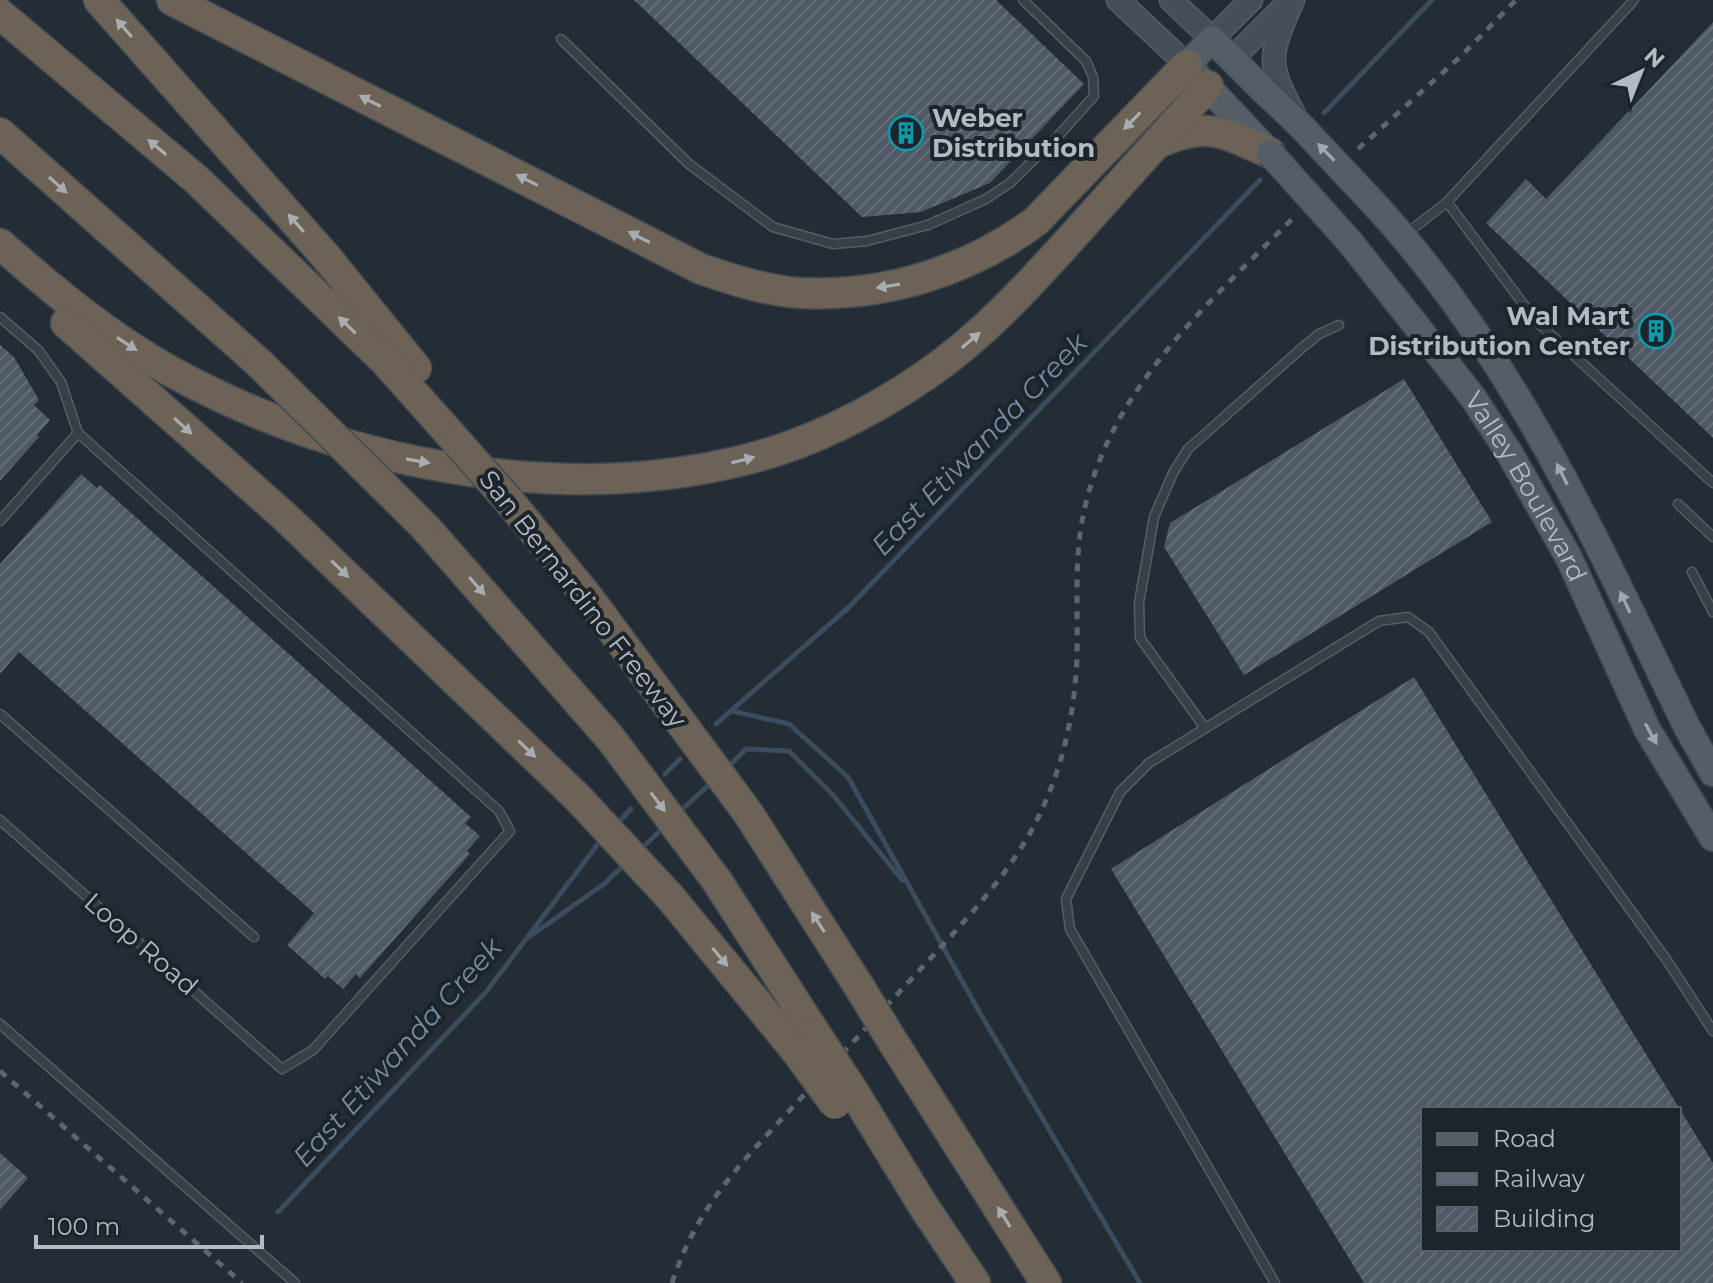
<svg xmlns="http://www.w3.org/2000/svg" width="1713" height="1283" viewBox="0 0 1713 1283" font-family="Montserrat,sans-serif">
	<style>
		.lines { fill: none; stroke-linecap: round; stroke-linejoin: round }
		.stream { stroke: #3b4c5e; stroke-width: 5 }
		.building { fill: url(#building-hatch); fill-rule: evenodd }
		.lane-casing { stroke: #555d65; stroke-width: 11 }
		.secondary-casing { stroke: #555d65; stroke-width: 25 }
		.primary-casing { stroke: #404850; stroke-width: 29 }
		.highway-casing { stroke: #424a52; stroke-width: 33 }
		.lane { stroke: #373f47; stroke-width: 8 }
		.secondary { stroke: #464e5a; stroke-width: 22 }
		.primary { stroke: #555e67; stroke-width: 26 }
		.highway { stroke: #6c6255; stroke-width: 30 }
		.rail { stroke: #5c6570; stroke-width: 5; stroke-dasharray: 8 8; stroke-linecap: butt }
		.primary-bridge-casing { stroke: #404850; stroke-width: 29; stroke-linecap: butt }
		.highway-bridge-casing { stroke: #424a52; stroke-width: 33; stroke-linecap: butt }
		.primary-bridge { stroke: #555e67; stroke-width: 26 }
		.highway-bridge { stroke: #6c6255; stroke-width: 30 }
		.oneway { fill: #a8adb2 }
		.oneway2 { fill: #9fa8b1 }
		.labels { text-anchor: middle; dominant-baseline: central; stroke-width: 8; stroke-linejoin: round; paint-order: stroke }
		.poi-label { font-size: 26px; font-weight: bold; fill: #b2bac3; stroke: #1d242c; text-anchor: start }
		.street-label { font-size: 26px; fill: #b2bac3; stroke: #1d242c }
		.water-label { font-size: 28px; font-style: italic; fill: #768ca3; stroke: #1d242c }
	</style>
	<defs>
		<pattern id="building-hatch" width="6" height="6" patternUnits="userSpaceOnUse" patternTransform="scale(2)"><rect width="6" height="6" fill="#4f5965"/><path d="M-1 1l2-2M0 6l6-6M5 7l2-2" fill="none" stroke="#666f79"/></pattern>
	</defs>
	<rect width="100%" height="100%" fill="#242d36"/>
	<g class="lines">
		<g class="stream">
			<polyline points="1324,113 1432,0"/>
			<polyline points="732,711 789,724 848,777 980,1013 1140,1283"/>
			<polyline points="716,724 849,607 1260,180"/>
			<polyline points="727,768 746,749 789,751 833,795 902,880"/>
			<polyline points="665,774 680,759"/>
			<polyline points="677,814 711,783"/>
			<polyline points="618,823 631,809"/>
			<polyline points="640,850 664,827"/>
			<polyline points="529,937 604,884 627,862"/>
			<polyline points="278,1212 486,992 601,840"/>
		</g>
	</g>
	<g class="building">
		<polygon points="634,0 996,0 1084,84 990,183 921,212 862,217"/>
		<polygon points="1713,22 1713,438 1486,223 1526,179 1546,199"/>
		<polygon points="0,345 14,357 39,400 34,405 50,420 37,435 39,437 0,481"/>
		<polygon points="1404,379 1492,522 1244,675 1164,547 1170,523"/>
		<polygon points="81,474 97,488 100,485 471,817 465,823 480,836 467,851 470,854 360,978 356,974 343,989 328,976 325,979 287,945 314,913 19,652 0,674 0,564"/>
		<path d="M1414 677 1713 1163V1283H1364L1111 869ZM1423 1109H1679V1249H1423Z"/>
		<polygon points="0,1153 28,1178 0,1210"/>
	</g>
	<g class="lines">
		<g class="lane-casing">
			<g id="lane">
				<polyline points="561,39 689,164 773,227 833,244 867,241 928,225 986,199 1010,183 1059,135 1094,96 1093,77 1086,61 1023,0"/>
				<polyline points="1447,202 1536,321 1713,483"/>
				<polyline points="1406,234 1447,202 1634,0"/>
				<polyline points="0,317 38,350 61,382 78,433"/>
				<polyline points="1678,504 1713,537"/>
				<polyline points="0,521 78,433 499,811 510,831 313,1050 282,1069 0,820"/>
				<polyline points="1692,572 1713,612"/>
				<polyline points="0,714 254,937"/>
				<polyline points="1205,728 1140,638 1139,603 1154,517 1173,473 1188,449 1303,347 1319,334 1339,325"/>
				<polyline points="0,1024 295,1283"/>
				<polyline points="1275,1283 1070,929 1066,899 1120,792 1149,763 1379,621 1408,617 1429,632 1666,959 1713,1031"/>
			</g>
		</g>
		<g class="secondary-casing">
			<g id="secondary">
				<polyline points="1118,0 1187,65"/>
				<polyline points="1171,0 1212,39 1251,0"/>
				<path d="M1293 0C1270 53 1265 62 1294 114"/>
				<polyline points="1232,59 1285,6"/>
			</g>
		</g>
		<g class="primary-casing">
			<g id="primary">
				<polyline points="1263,90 1212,39 1187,65 1267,150"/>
				<path d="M1379 209C1520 365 1596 542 1688 729L1713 773"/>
				<path id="s1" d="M1350 242 1472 396 1510 454 1569 558 1647 729 1713 838"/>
			</g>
		</g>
		<g class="highway-casing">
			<g id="highway">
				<polyline points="99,0 327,258 416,368"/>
				<path d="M172 0 701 269C733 280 767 291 801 293 885 297 969 271 1036 221L1187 65"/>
				<polyline points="0,14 197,180 385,361 458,443"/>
				<polyline points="0,133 259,363"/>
				<path d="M1160 142C1209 121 1224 133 1270 153"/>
				<path d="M0 244C54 291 107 336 170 371 337 463 554 506 740 461 805 446 871 413 926 375 983 336 1029 285 1075 234 1119 185 1164 135 1208 86"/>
				<polyline points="66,323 283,515 578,798 670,897 797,1052"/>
				<polyline points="509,501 587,596 748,813 860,988"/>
				<polyline points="425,527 611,739 717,881 815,1033"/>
				<polyline points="893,1042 1046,1283"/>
				<polyline points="853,1091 924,1207 975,1283"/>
			</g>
		</g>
		<use href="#lane" class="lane"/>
		<use href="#secondary" class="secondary"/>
		<use href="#primary" class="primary"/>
		<use href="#highway" class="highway"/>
		<g class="rail">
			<polyline points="1358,149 1460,57 1516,0"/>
			<polyline points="0,1071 242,1283"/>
			<path d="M672 1283C696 1209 738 1166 790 1110 832 1065 874 1019 917 973 956 930 996 890 1026 840 1059 784 1075 720 1077 656 1078 615 1075 574 1080 534 1099 397 1204 308 1295 216"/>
		</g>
		<g class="primary-bridge-casing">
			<g id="primary-bridge">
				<polyline points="1263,90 1301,126 1379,209"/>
				<polyline points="1270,153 1350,242"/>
			</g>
		</g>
		<g class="highway-bridge-casing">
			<g id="highway-bridge">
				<polyline points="259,363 425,527"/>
				<polyline points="458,443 509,501"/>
				<polyline points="860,988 893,1042"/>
				<polyline points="815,1033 853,1091"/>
				<polyline points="797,1052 835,1104"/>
			</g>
		</g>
		<use href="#primary-bridge" class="primary-bridge"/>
		<use href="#highway-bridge" class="highway-bridge"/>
	</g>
	<defs><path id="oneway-solid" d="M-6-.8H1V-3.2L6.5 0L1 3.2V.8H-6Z" transform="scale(2)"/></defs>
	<g class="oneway">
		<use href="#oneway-solid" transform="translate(124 28) rotate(-131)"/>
		<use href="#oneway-solid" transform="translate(370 101) rotate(-153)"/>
		<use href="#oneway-solid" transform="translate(1132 121) rotate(134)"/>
		<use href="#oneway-solid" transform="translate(157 147) rotate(-140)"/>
		<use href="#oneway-solid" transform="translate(527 180) rotate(-153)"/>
		<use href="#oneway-solid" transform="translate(58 185) rotate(42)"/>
		<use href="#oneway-solid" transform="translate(296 223) rotate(-131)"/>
		<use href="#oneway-solid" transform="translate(639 237) rotate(-153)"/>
		<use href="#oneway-solid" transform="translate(888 286) rotate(171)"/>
		<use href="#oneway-solid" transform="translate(347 325) rotate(-136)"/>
		<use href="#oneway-solid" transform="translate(971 340) rotate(-40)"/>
		<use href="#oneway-solid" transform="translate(127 344) rotate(33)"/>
		<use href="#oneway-solid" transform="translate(183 426) rotate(42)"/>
		<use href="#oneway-solid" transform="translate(743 460) rotate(-14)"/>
		<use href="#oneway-solid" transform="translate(418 461) rotate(10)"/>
		<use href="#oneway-solid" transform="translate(340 569) rotate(44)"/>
		<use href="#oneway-solid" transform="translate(477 586) rotate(49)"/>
		<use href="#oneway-solid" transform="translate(527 749) rotate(44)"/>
		<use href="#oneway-solid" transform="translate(658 802) rotate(53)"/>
		<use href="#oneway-solid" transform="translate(818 922) rotate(-123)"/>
		<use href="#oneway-solid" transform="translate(720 957) rotate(50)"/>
		<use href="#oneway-solid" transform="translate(1004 1217) rotate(-122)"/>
	</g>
	<g class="oneway2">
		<use href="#oneway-solid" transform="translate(1326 152) rotate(-134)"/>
		<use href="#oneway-solid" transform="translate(1562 474) rotate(-117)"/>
		<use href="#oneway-solid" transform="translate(1625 602) rotate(-115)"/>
		<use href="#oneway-solid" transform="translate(1651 734) rotate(61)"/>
	</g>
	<defs>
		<g id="building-ring" transform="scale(1.8)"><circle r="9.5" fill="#1d242c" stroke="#0f9aa8" stroke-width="1.5"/><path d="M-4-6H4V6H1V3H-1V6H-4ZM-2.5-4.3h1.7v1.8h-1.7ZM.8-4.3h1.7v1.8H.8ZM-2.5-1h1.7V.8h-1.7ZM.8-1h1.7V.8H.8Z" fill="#0f9aa8"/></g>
	</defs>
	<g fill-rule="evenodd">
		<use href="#building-ring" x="906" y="133"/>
		<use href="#building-ring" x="1656" y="331"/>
	</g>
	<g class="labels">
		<g class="poi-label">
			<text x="932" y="118">Weber<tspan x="932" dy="30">Distribution</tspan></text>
			<text x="1630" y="316" text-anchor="end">Wal Mart<tspan x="1630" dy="30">Distribution Center</tspan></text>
		</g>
		<g class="street-label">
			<text stroke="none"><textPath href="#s1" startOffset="302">Valley Boulevard</textPath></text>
			<text transform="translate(583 599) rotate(52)">San Bernardino Freeway</text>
			<text transform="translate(141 944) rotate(41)">Loop Road</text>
		</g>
		<g class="water-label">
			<text transform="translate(979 444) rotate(-46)">East Etiwanda Creek</text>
			<text transform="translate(397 1052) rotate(-48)">East Etiwanda Creek</text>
		</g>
	</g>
	<rect x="1421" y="1107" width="260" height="144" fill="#1d242c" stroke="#596068" stroke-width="2"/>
	<rect x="1437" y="1133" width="40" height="12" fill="#555e67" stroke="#596068" stroke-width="2"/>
	<text x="1493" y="1147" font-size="24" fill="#b2bac3">Road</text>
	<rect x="1437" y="1173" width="40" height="12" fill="#5c6570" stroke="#596068" stroke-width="2"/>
	<text x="1493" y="1187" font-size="24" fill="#b2bac3">Railway</text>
	<rect x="1437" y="1207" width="40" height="24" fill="url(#building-hatch)" stroke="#596068" stroke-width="2"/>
	<text x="1493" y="1227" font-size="24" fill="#b2bac3">Building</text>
	<g transform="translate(1641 72) rotate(43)" stroke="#1d242c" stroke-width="6" paint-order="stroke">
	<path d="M0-6L14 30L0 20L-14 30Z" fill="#b2bac3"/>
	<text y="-12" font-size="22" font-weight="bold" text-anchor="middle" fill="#b2bac3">N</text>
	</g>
	<path d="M36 1235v12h226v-12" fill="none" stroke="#b2bac3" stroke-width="4"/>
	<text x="48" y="1235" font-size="24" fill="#b2bac3" stroke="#1d242c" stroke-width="6" paint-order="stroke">100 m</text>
</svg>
